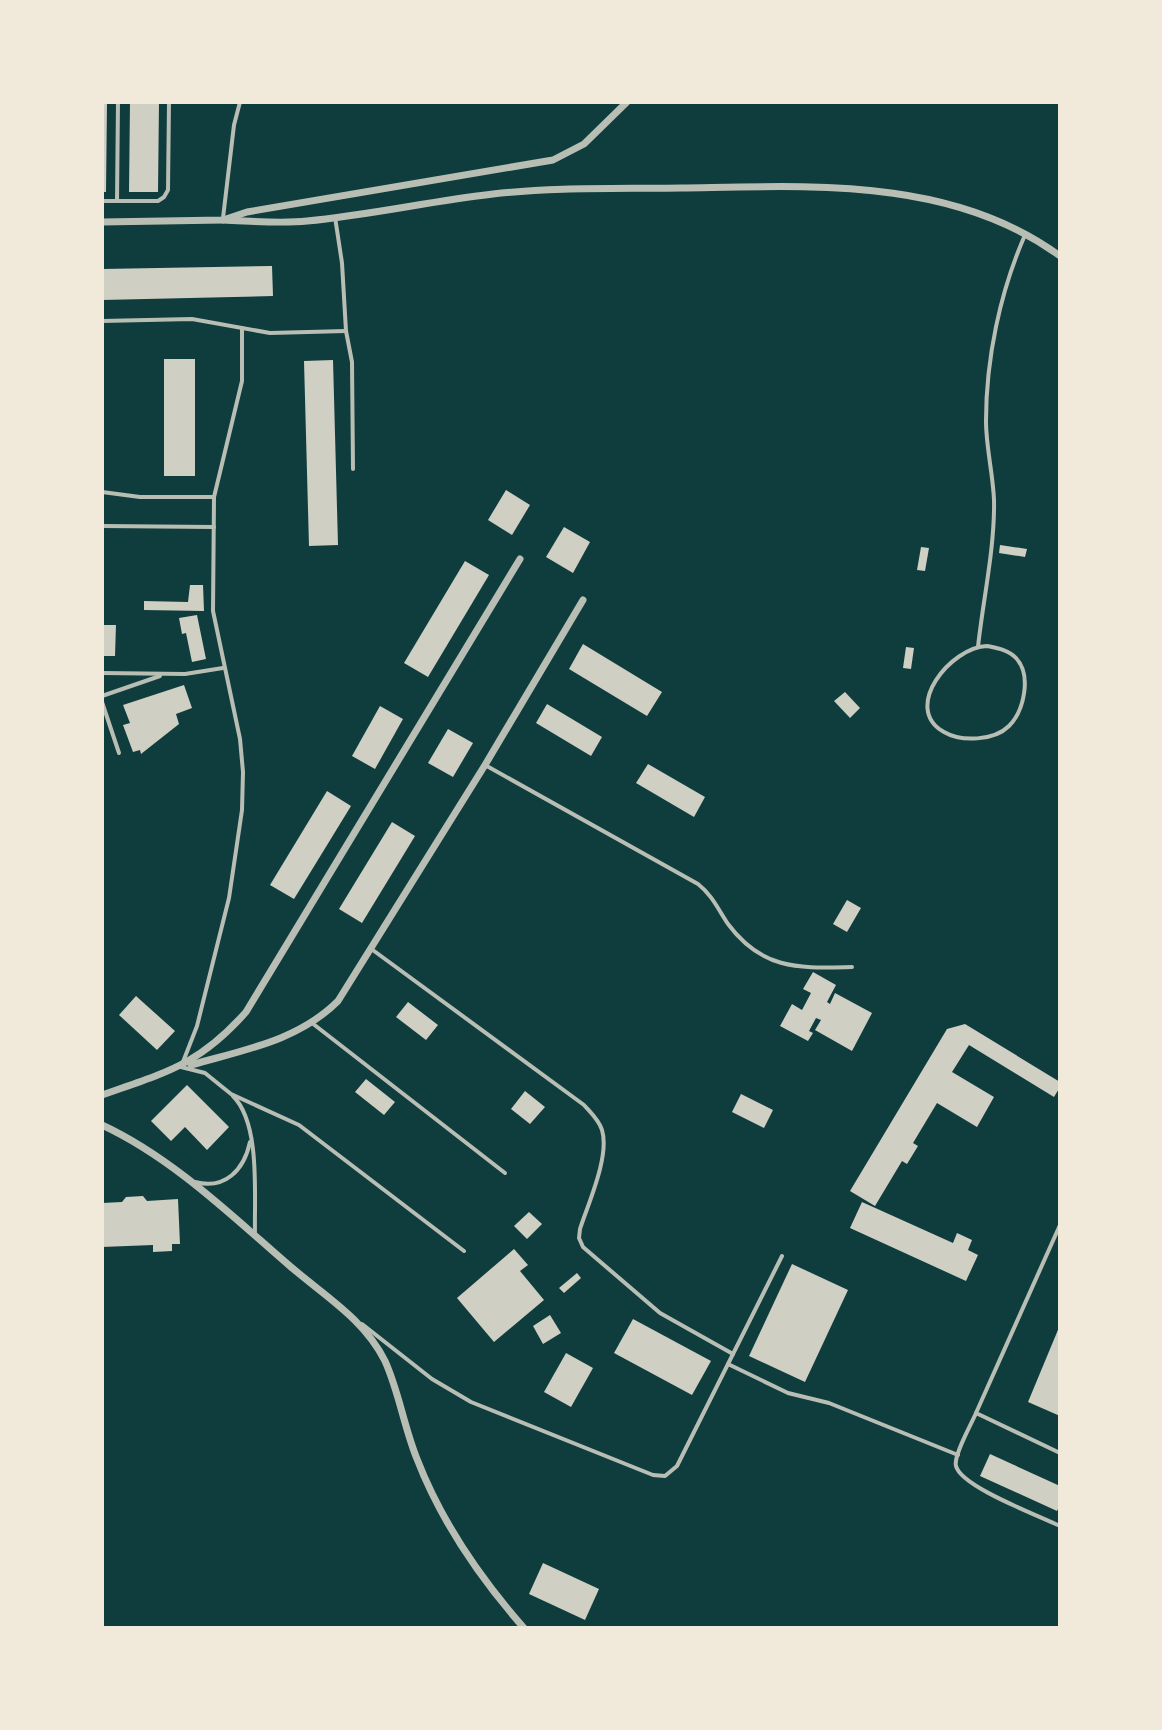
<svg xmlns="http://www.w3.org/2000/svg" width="1162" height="1730" viewBox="0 0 1162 1730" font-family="Ubuntu,sans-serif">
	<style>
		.building { fill: #cfcfc3 }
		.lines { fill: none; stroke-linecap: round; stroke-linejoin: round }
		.service { stroke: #b8beb3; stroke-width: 4 }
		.minor { stroke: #b8beb3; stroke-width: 7 }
	</style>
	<rect width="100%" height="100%" fill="#0f3d3e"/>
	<g class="building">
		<polygon points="102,102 107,102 106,192 102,192"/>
		<polygon points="130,102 159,102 158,192 129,192"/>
		<polygon points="272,266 273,296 102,300 102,269"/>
		<rect x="164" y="359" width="31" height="117"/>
		<polygon points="333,360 338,545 309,546 304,361"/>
		<polygon points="506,490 530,505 512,535 488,520"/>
		<polygon points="564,527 590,542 573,573 546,557"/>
		<polygon points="1000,545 1027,549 1025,557 999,553"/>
		<polygon points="921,547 929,548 925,571 917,570"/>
		<polygon points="465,561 489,575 428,677 404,663"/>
		<polygon points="190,585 203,585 204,611 144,610 144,601 188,602"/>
		<polygon points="197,615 206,659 192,662 186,633 182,634 179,618"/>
		<polygon points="102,625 116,625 115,656 102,656"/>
		<polygon points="583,644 662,692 647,716 569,669"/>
		<polygon points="906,647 914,648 911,669 903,668"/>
		<polygon points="184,685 192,708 176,714 179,724 141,754 140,750 133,752 123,725 130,723 123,705"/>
		<polygon points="845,692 860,708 850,718 834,701"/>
		<polygon points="547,704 602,737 591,756 536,723"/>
		<polygon points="380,706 403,719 375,769 352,756"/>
		<polygon points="448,729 473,743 453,777 428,763"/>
		<polygon points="648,764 705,797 694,817 636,783"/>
		<polygon points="327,791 351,806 294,899 270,885"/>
		<polygon points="392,822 415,836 362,923 339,909"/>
		<polygon points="847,900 861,908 847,932 833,924"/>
		<polygon points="813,972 836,985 827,1002 830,1004 835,993 872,1013 852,1051 815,1030 821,1020 816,1018 809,1031 813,1033 808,1041 780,1026 792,1004 802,1010 811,993 803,989"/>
		<polygon points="136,996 175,1031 157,1050 119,1015"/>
		<polygon points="408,1002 438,1025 426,1040 396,1017"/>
		<polygon points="965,1024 1060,1082 1060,1087 1054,1097 969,1045 952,1072 994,1097 977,1127 937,1103 913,1143 918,1146 907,1164 902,1161 875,1206 850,1191 947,1029"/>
		<polygon points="366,1079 395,1102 384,1115 355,1092"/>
		<polygon points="187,1085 229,1127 207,1150 185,1127 171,1141 151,1121"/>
		<polygon points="525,1091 545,1107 530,1124 511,1109"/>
		<polygon points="741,1094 773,1110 764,1128 732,1112"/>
		<polygon points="143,1196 147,1201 178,1199 180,1244 172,1244 172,1251 153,1252 153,1245 102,1247 102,1203 122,1202 126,1197"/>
		<polygon points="862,1202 953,1243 957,1233 972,1240 968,1250 978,1255 966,1281 850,1228"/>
		<polygon points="529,1212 542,1224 527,1239 514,1226"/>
		<polygon points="514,1249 528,1265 520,1271 544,1300 494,1342 457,1298"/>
		<polygon points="792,1264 848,1290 805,1382 749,1356"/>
		<polygon points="577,1273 581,1278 564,1293 559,1288"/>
		<polygon points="550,1315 561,1333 543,1344 533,1326"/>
		<polygon points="633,1319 711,1361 692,1395 614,1353"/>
		<polygon points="1060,1325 1060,1416 1028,1402"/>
		<polygon points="566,1353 593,1368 571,1407 544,1392"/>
		<polygon points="990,1454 1060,1486 1060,1505 1057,1511 980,1476"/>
		<polygon points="543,1563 599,1589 585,1620 529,1594"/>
	</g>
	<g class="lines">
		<g class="service">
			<polyline points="102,201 158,201 164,197 168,190 169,102"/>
			<polyline points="117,201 118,102"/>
			<polyline points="335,217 342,263 346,331 352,362 353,469"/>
			<polyline points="223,218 234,125 240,102"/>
			<polyline points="102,321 192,319 270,333 346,331"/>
			<polyline points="242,328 242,381 214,497 213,611 240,739 243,772 242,810 229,898 197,1026 181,1067 205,1073 231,1094 299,1125 464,1251"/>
			<polyline points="102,492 140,497 214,497"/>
			<polyline points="102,526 214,527"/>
			<path d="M987 646C997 648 1009 650 1016 658 1032 675 1024 711 1009 726 994 741 961 742 944 732 901 708 951 647 987 646Z"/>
			<path d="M978 647C983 600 995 547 994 500 993 474 986 447 986 421 986 359 1000 292 1025 235"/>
			<polyline points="102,673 185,674 223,668"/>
			<polyline points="102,696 160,676"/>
			<polyline points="102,702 119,753"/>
			<path d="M485 765 698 884C712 895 718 909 728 924 763 971 800 968 852 967"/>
			<path d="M370 948 584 1105C591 1113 599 1120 602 1130 610 1156 588 1204 580 1229L579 1238 583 1247 660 1313 733 1354"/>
			<polyline points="312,1023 505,1173"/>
			<path d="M233 1096C261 1124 254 1196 255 1234"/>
			<path d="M195 1182C225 1190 244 1170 250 1142"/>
			<polyline points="1060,1225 976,1413 1060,1453"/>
			<polyline points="362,1324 432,1379 471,1402 653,1475 665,1476 677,1466 782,1256"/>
			<polyline points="728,1364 788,1393 829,1403 958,1455"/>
			<path d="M976 1413C972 1423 953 1456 956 1466 961 1487 1040 1516 1060 1526"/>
		</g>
		<g class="minor">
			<path d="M223 220C251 221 280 224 307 221 370 215 431 201 493 194 555 187 618 189 681 188 809 186 951 176 1060 256"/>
			<polyline points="102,222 223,220 247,212 553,160 584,144 627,102"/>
			<path d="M191 1065C243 1050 298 1041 338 1001L485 765 583 600"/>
			<path d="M102 1095C167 1072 199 1065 246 1012L520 559"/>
			<path d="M102 1125C173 1158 233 1217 291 1267 325 1296 365 1320 385 1361 399 1392 404 1427 417 1459 441 1521 480 1578 524 1628"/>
		</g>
	</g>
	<rect width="1162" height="1730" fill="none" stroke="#f1e9da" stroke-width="208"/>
</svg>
